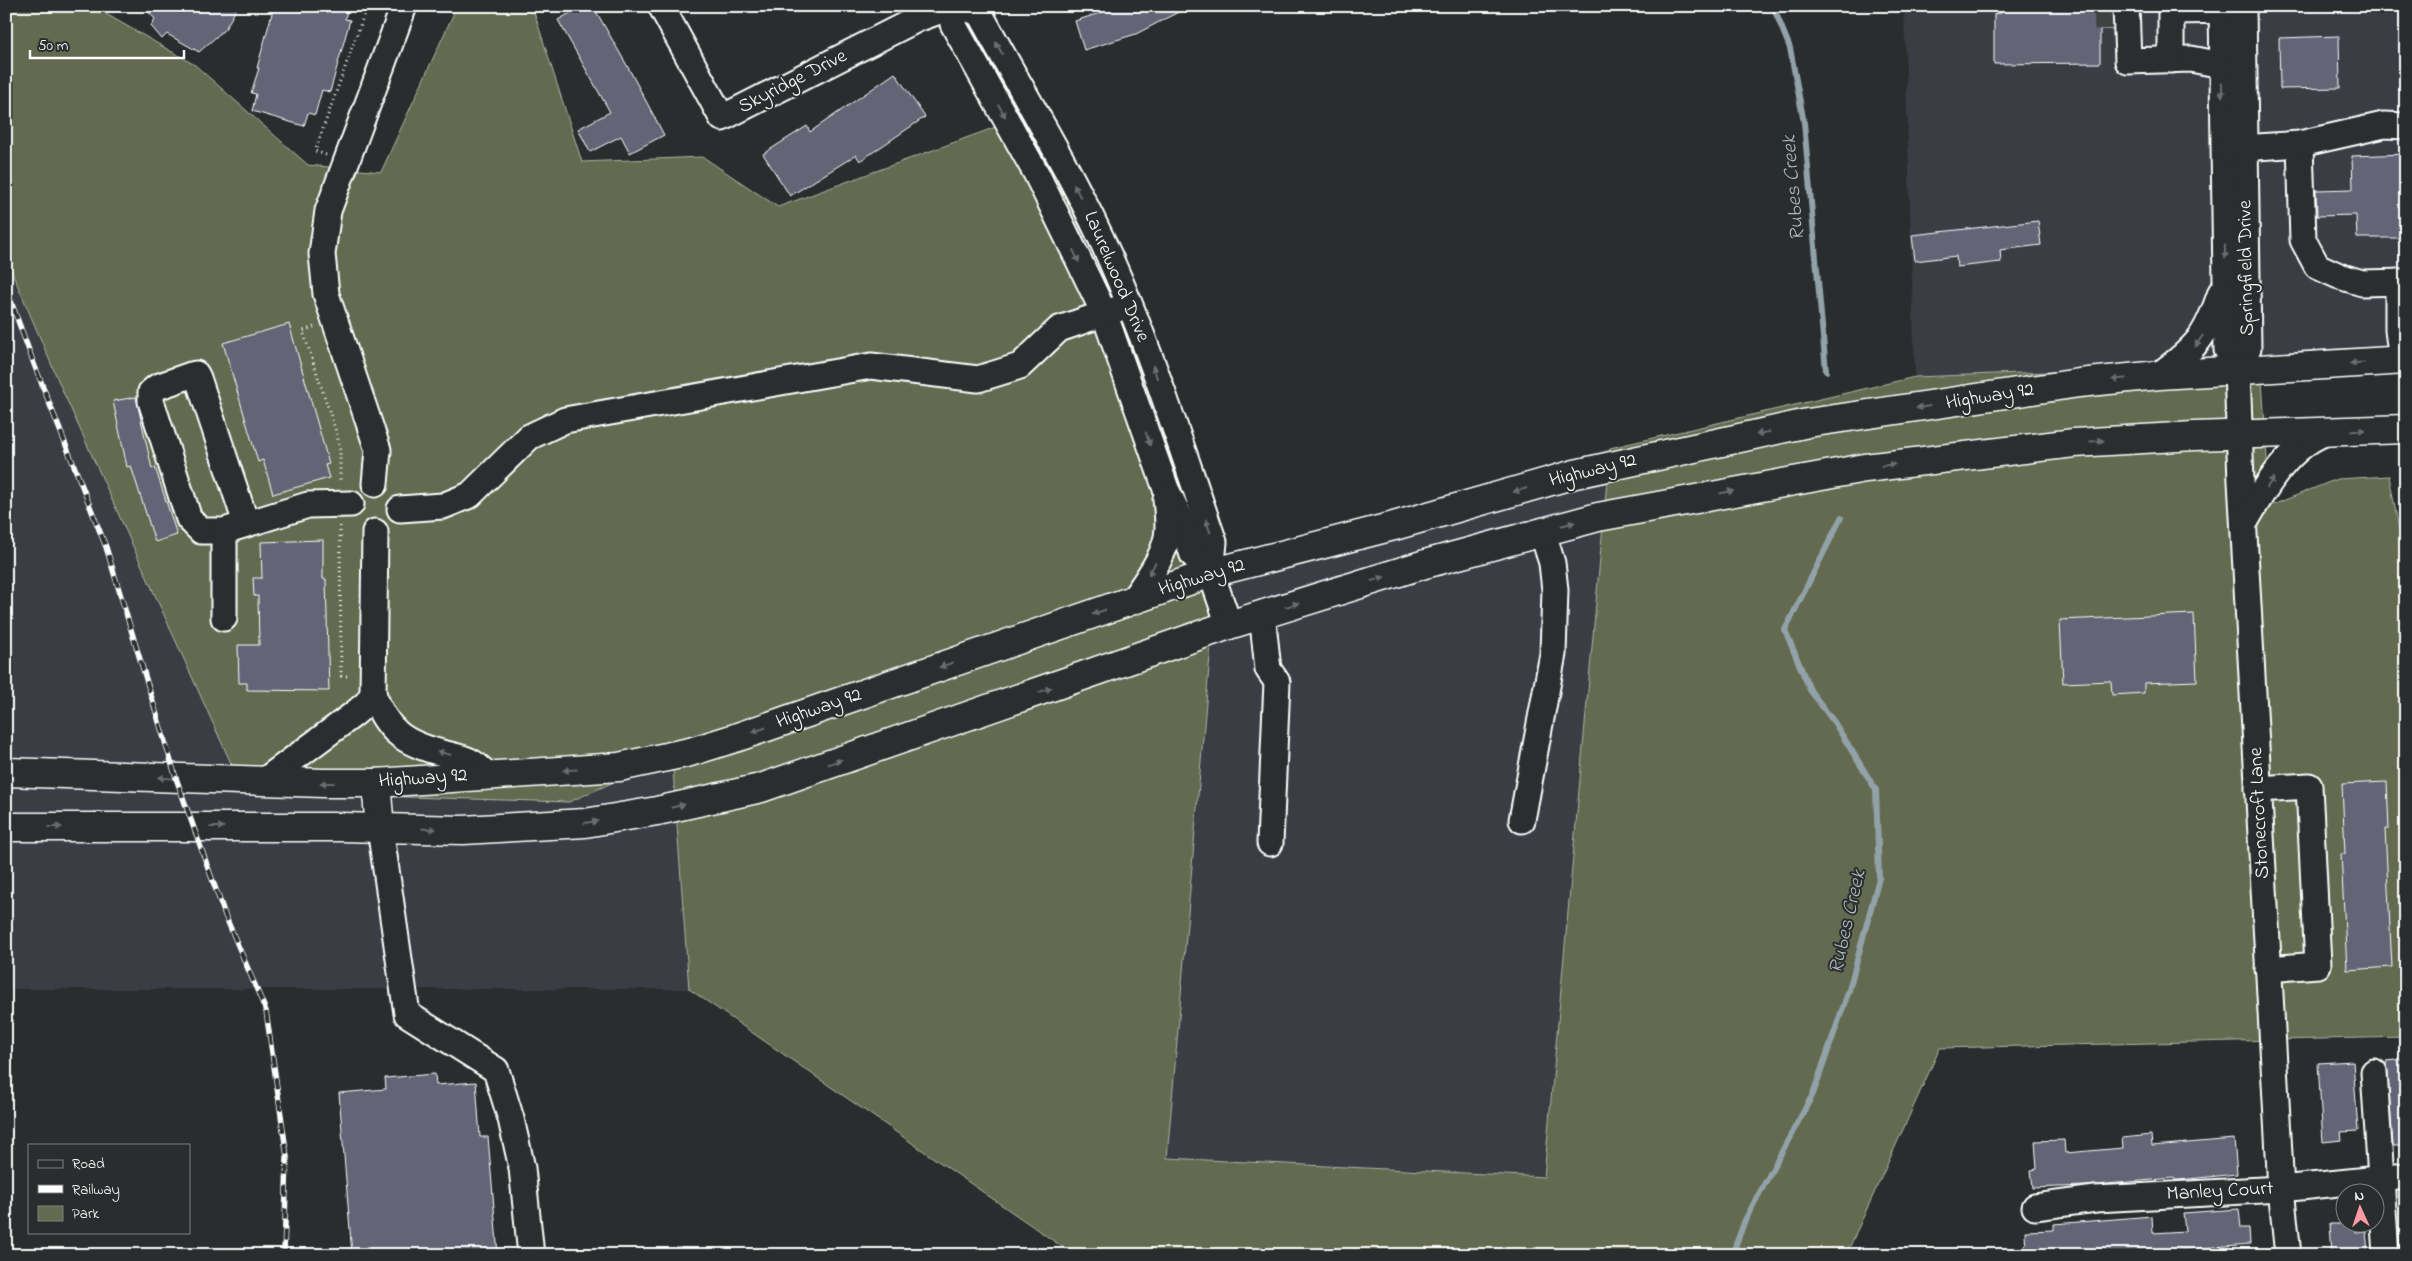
<svg xmlns="http://www.w3.org/2000/svg" width="2412" height="1261" viewBox="0 0 2412 1261" font-family="'Indie Flower',sans-serif">
	<style>
		.built { fill: #3b3e44 }
		.green { fill: #646a50; stroke: #b2b4a8 }
		.lines { fill: none; stroke-linecap: round; stroke-linejoin: round }
		.stream { stroke: #92a2a9; stroke-width: 6 }
		.building { fill: #636577; stroke: #fff }
		.minor-tunnel { stroke: #3f4243; stroke-width: 25; stroke-dasharray: 25 12; stroke-linecap: butt }
		.minor-casing { stroke: #fff; stroke-width: 29 }
		.major-casing { stroke: #fff; stroke-width: 31 }
		.path { stroke: #fff; stroke-width: 3; stroke-dasharray: 1 4; stroke-linecap: butt }
		.minor { stroke: #2a2d2e; stroke-width: 25 }
		.major { stroke: #2a2d2e; stroke-width: 28 }
		.rail-casing { stroke: #fff; stroke-width: 5.5 }
		.rail { stroke: #2a2d2e; stroke-width: 4; stroke-dasharray: 11; stroke-linecap: butt }
		.oneway { fill: #6a6c6d }
		.labels { text-anchor: middle; dominant-baseline: central; stroke-width: 4; stroke-linejoin: round; paint-order: stroke }
		.street-label { font-size: 20px; fill: #fff; stroke: #2a2d2e }
		.water-label { font-size: 21px; font-style: italic; fill: #aeb9be; stroke: #2a2d2e }
	</style>
	<rect width="100%" height="100%" fill="#2a2d2e"/>
	<filter id="ink" filterUnits="userSpaceOnUse"><feTurbulence type="fractalNoise" baseFrequency=".02" numOctaves="2"/><feDisplacementMap in="SourceGraphic" scale="10" xChannelSelector="R" yChannelSelector="G"/><feConvolveMatrix kernelMatrix="1 2 1 2 8 2 1 2 1" color-interpolation-filters="sRGB"/></filter>
	<g filter="url(#ink)">
		<g class="built">
			<polygon points="1904,6 2406,6 2406,358 1915,377"/>
			<polygon points="6,258 61,387 672,756 689,989 6,989"/>
			<polygon points="1610,448 1544,1177 1167,1158 1217,574"/>
		</g>
		<polygon class="green" points="6,6 92,6 195,65 308,165 381,172 457,6 532,6 582,162 703,157 778,207 1034,113 1217,574 1167,1158 1544,1177 1610,448 1915,377 2261,364 2270,506 2337,479 2389,476 2406,566 2406,1037 1940,1048 1846,1255 1074,1255 689,989 672,756 569,802 244,792 61,387 6,258"/>
		<g class="lines">
			<g class="stream">
				<polyline points="1773,6 1790,48 1804,123 1826,371"/>
				<polyline points="1732,1255 1745,1220 1813,1094 1849,990 1879,878 1876,790 1834,722 1810,690 1785,630 1841,518"/>
			</g>
		</g>
		<g class="building">
			<polygon points="143,6 238,6 225,29 199,52 167,34 162,39 151,26 155,19"/>
			<polygon points="274,6 348,6 345,19 350,20 330,92 322,90 315,115 308,113 304,126 252,111 256,94 251,93 259,68 257,68"/>
			<polygon points="582,6 593,6 629,69 664,135 630,153 621,136 590,152 578,129 610,112 558,20"/>
			<polygon points="1121,6 1190,6 1136,34 1084,50 1075,21"/>
			<polygon points="2001,6 2112,6 2112,29 2100,29 2100,63 1994,64 1994,14 2001,13"/>
			<polygon points="2339,36 2340,88 2280,89 2279,38"/>
			<polygon points="895,73 925,117 860,161 856,155 790,196 763,154 807,126 810,132"/>
			<polygon points="2406,154 2406,238 2357,238 2356,215 2317,216 2316,190 2353,189 2352,156"/>
			<polygon points="2038,221 2041,245 2000,250 2001,262 1957,267 1956,256 1915,261 1912,235"/>
			<polygon points="289,324 329,464 325,465 329,478 273,494 263,460 258,462 223,343"/>
			<polygon points="136,397 152,469 155,467 177,535 155,542 131,466 127,467 113,401"/>
			<polygon points="323,540 323,579 326,579 329,691 247,690 247,683 239,683 238,645 259,645 258,596 254,596 253,578 262,578 261,542"/>
			<polygon points="2194,614 2197,681 2144,683 2144,693 2112,695 2111,681 2063,683 2060,620"/>
			<polygon points="2387,782 2389,829 2385,829 2392,967 2347,970 2341,854 2345,854 2342,784"/>
			<polygon points="2406,1059 2406,1146 2393,1146 2387,1061"/>
			<polygon points="2353,1061 2358,1131 2341,1132 2342,1140 2323,1142 2318,1063"/>
			<polygon points="435,1074 436,1085 476,1082 480,1137 488,1137 498,1255 352,1255 339,1093 386,1089 385,1078"/>
			<polygon points="2151,1135 2152,1146 2234,1139 2237,1174 2179,1180 2175,1180 2174,1178 2085,1186 2033,1188 2031,1170 2037,1169 2035,1141 2064,1140 2065,1153 2123,1148 2122,1138"/>
			<polygon points="2239,1209 2241,1228 2249,1228 2250,1244 2118,1255 2026,1255 2025,1231 2054,1230 2054,1224 2152,1216 2153,1233 2185,1231 2183,1213"/>
			<polygon points="2330,1224 2355,1224 2356,1232 2366,1231 2368,1252 2332,1255"/>
		</g>
		<g class="lines">
			<polyline class="minor-tunnel" points="2106,6 2107,29"/>
			<g class="minor-casing">
				<g id="minor">
					<polyline points="661,6 722,118 917,19 953,6"/>
					<polyline points="959,6 953,24 1036,173 1079,261 1104,313 1166,489 1181,520 1193,555 1211,573"/>
					<path d="M964 6 980 14C1024 95 1073 174 1110 258 1151 350 1181 447 1214 542L1211 573 1229 625"/>
					<polyline points="2126,6 2128,61 2191,59 2222,65"/>
					<polyline points="2170,6 2171,11 2238,10"/>
					<polyline points="2222,6 2227,350 2237,370 2241,481 2281,1189 2288,1255"/>
					<polyline points="2171,11 2171,60"/>
					<polyline points="2300,144 2303,240 2317,266 2339,276 2362,283 2406,282"/>
					<polyline points="2228,149 2300,144 2384,125 2406,126"/>
					<polyline points="2398,282 2398,330 2402,361"/>
					<polyline points="2237,370 2248,348 2243,6"/>
					<path d="M2159 375C2197 347 2206 337 2221 292"/>
					<polyline points="375,484 378,450 326,294 322,254 328,211 404,6"/>
					<polyline points="400,509 443,506 470,495 529,437 565,420 871,366 978,379 1020,366 1059,329 1129,305"/>
					<path d="M2244 524C2264 489 2290 442 2331 431"/>
					<polyline points="224,531 201,531 189,519 151,401 151,392 157,387 191,375 196,374 198,378 246,523"/>
					<path d="M1133 600C1147 579 1168 553 1168 527 1168 518 1167 508 1166 499"/>
					<polyline points="1262,614 1268,669 1277,682 1270,843"/>
					<polyline points="224,618 224,531 308,505 351,504"/>
					<polyline points="373,694 375,532"/>
					<path d="M264 781 354 714 367 703 373 694C387 731 403 743 442 753 462 758 471 758 486 774"/>
					<polyline points="2258,789 2309,786 2318,965 2268,969"/>
					<polyline points="1522,820 1553,654 1555,590 1552,563 1542,531"/>
					<polyline points="380,828 407,1014 496,1070 511,1119 522,1168 531,1255"/>
					<polyline points="2374,1072 2386,1255"/>
					<polyline points="2035,1207 2096,1199 2281,1189 2406,1176"/>
				</g>
			</g>
			<g class="major-casing">
				<g id="major">
					<polyline points="6,772 324,783 376,783 619,767 690,752 735,738 1211,573 1394,526 1575,474 1808,423 2079,383 2159,375 2406,360"/>
					<polyline points="376,783 380,828"/>
					<polyline points="6,827 342,827 463,830 585,823 657,811 761,788 1229,625 1425,564 1598,517 1865,468 2074,443 2194,436 2406,429"/>
				</g>
			</g>
			<g class="path">
				<polyline points="326,155 315,151 367,6"/>
				<polyline points="314,327 303,331 337,435 340,450 340,483"/>
				<polyline points="340,526 341,676 350,676"/>
			</g>
			<use href="#minor" class="minor"/>
			<use href="#major" class="major"/>
			<g class="rail-casing">
				<polyline id="rail" points="6,288 34,364 106,547 176,778 225,915 266,1011 287,1157 284,1255"/>
			</g>
			<use href="#rail" class="rail"/>
		</g>
		<defs><path id="oneway-solid" d="M-6-.8H1V-3.2L6.5 0L1 3.2V.8H-6Z" transform="scale(1.25)"/></defs>
		<g class="oneway">
			<use href="#oneway-solid" transform="translate(999 48) rotate(-119)"/>
			<use href="#oneway-solid" transform="translate(2222 90) rotate(89)"/>
			<use href="#oneway-solid" transform="translate(1002 111) rotate(61)"/>
			<use href="#oneway-solid" transform="translate(1077 191) rotate(-118)"/>
			<use href="#oneway-solid" transform="translate(2225 252) rotate(89)"/>
			<use href="#oneway-solid" transform="translate(1076 256) rotate(64)"/>
			<use href="#oneway-solid" transform="translate(2199 341) rotate(123)"/>
			<use href="#oneway-solid" transform="translate(2357 363) rotate(177)"/>
			<use href="#oneway-solid" transform="translate(1155 372) rotate(-109)"/>
			<use href="#oneway-solid" transform="translate(2119 379) rotate(174)"/>
			<use href="#oneway-solid" transform="translate(1923 407) rotate(172)"/>
			<use href="#oneway-solid" transform="translate(2358 430) rotate(-2)"/>
			<use href="#oneway-solid" transform="translate(1763 433) rotate(168)"/>
			<use href="#oneway-solid" transform="translate(1148 439) rotate(71)"/>
			<use href="#oneway-solid" transform="translate(2097 441) rotate(-3)"/>
			<use href="#oneway-solid" transform="translate(1888 465) rotate(-7)"/>
			<use href="#oneway-solid" transform="translate(2270 483) rotate(-55)"/>
			<use href="#oneway-solid" transform="translate(1520 490) rotate(164)"/>
			<use href="#oneway-solid" transform="translate(1727 492) rotate(-11)"/>
			<use href="#oneway-solid" transform="translate(1568 524) rotate(-14)"/>
			<use href="#oneway-solid" transform="translate(1208 526) rotate(-109)"/>
			<use href="#oneway-solid" transform="translate(1152 569) rotate(118)"/>
			<use href="#oneway-solid" transform="translate(1378 579) rotate(-17)"/>
			<use href="#oneway-solid" transform="translate(1292 605) rotate(-17)"/>
			<use href="#oneway-solid" transform="translate(1099 612) rotate(161)"/>
			<use href="#oneway-solid" transform="translate(946 665) rotate(161)"/>
			<use href="#oneway-solid" transform="translate(1045 690) rotate(-20)"/>
			<use href="#oneway-solid" transform="translate(759 730) rotate(161)"/>
			<use href="#oneway-solid" transform="translate(444 753) rotate(-165)"/>
			<use href="#oneway-solid" transform="translate(835 762) rotate(-19)"/>
			<use href="#oneway-solid" transform="translate(570 770) rotate(177)"/>
			<use href="#oneway-solid" transform="translate(165 778) rotate(-177)"/>
			<use href="#oneway-solid" transform="translate(327 783) rotate(-180)"/>
			<use href="#oneway-solid" transform="translate(678 806) rotate(-13)"/>
			<use href="#oneway-solid" transform="translate(591 822) rotate(-9)"/>
			<use href="#oneway-solid" transform="translate(55 827)"/>
			<use href="#oneway-solid" transform="translate(217 827)"/>
			<use href="#oneway-solid" transform="translate(429 829) rotate(2)"/>
		</g>
	</g>
	<g class="labels">
		<g class="street-label">
			<text transform="translate(793 82) rotate(-27)">Skyridge Drive</text>
			<text transform="translate(2247 268) rotate(-91)">Springfield Drive</text>
			<text transform="translate(1116 277) rotate(67)">Laurelwood Drive</text>
			<text transform="translate(1990 397) rotate(-9)">Highway 92</text>
			<text transform="translate(1593 471) rotate(-14)">Highway 92</text>
			<text transform="translate(1202 578) rotate(-17)">Highway 92</text>
			<text transform="translate(819 709) rotate(-19)">Highway 92</text>
			<text transform="translate(423 779) rotate(-4)">Highway 92</text>
			<text transform="translate(2260 813) rotate(-93)">Stonecroft Lane</text>
			<text transform="translate(2220 1192) rotate(-3)">Manley Court</text>
		</g>
		<g class="water-label">
			<text transform="translate(1794 188) rotate(-95)">Rubes Creek</text>
			<text transform="translate(1848 922) rotate(-77)">Rubes Creek</text>
		</g>
	</g>
	<rect width="2412" height="1261" fill="none" stroke="#2a2d2e" stroke-width="25"/>
	<rect x="12" y="12" width="2387" height="1236" fill="none" stroke="#fff" stroke-width="2" filter="url(#ink)"/>
	<rect x="28" y="1144" width="162" height="90" fill="#2a2d2e" stroke="#7f8182"/>
	<rect x="38" y="1160" width="25" height="8" fill="#2a2d2e" stroke="#7f8182"/>
	<text x="72" y="1168" font-size="15" fill="#ffffff">Road</text>
	<rect x="38" y="1185" width="25" height="8" fill="#ffffff" stroke="#7f8182"/>
	<text x="72" y="1194" font-size="15" fill="#ffffff">Railway</text>
	<rect x="38" y="1206" width="25" height="15" fill="#646a50" stroke="#7f8182"/>
	<text x="72" y="1218" font-size="15" fill="#ffffff">Park</text>
	<g transform="translate(2360 1208) rotate(357)"><circle r="24" fill="#2a2d2e" stroke="#7f8182"/>
	<path d="M0-4L9 19L0 12L-9 19Z" fill="#ff9aa2"/>
	<text y="-8" font-size="14" font-weight="bold" text-anchor="middle" fill="#ffffff">N</text>
	</g>
	<path d="M30 50v8h154v-8" fill="none" stroke="#ffffff" stroke-width="2.5"/>
	<text x="38" y="50" font-size="15" fill="#ffffff" stroke="#2a2d2e" stroke-width="4" paint-order="stroke">50 m</text>
</svg>
